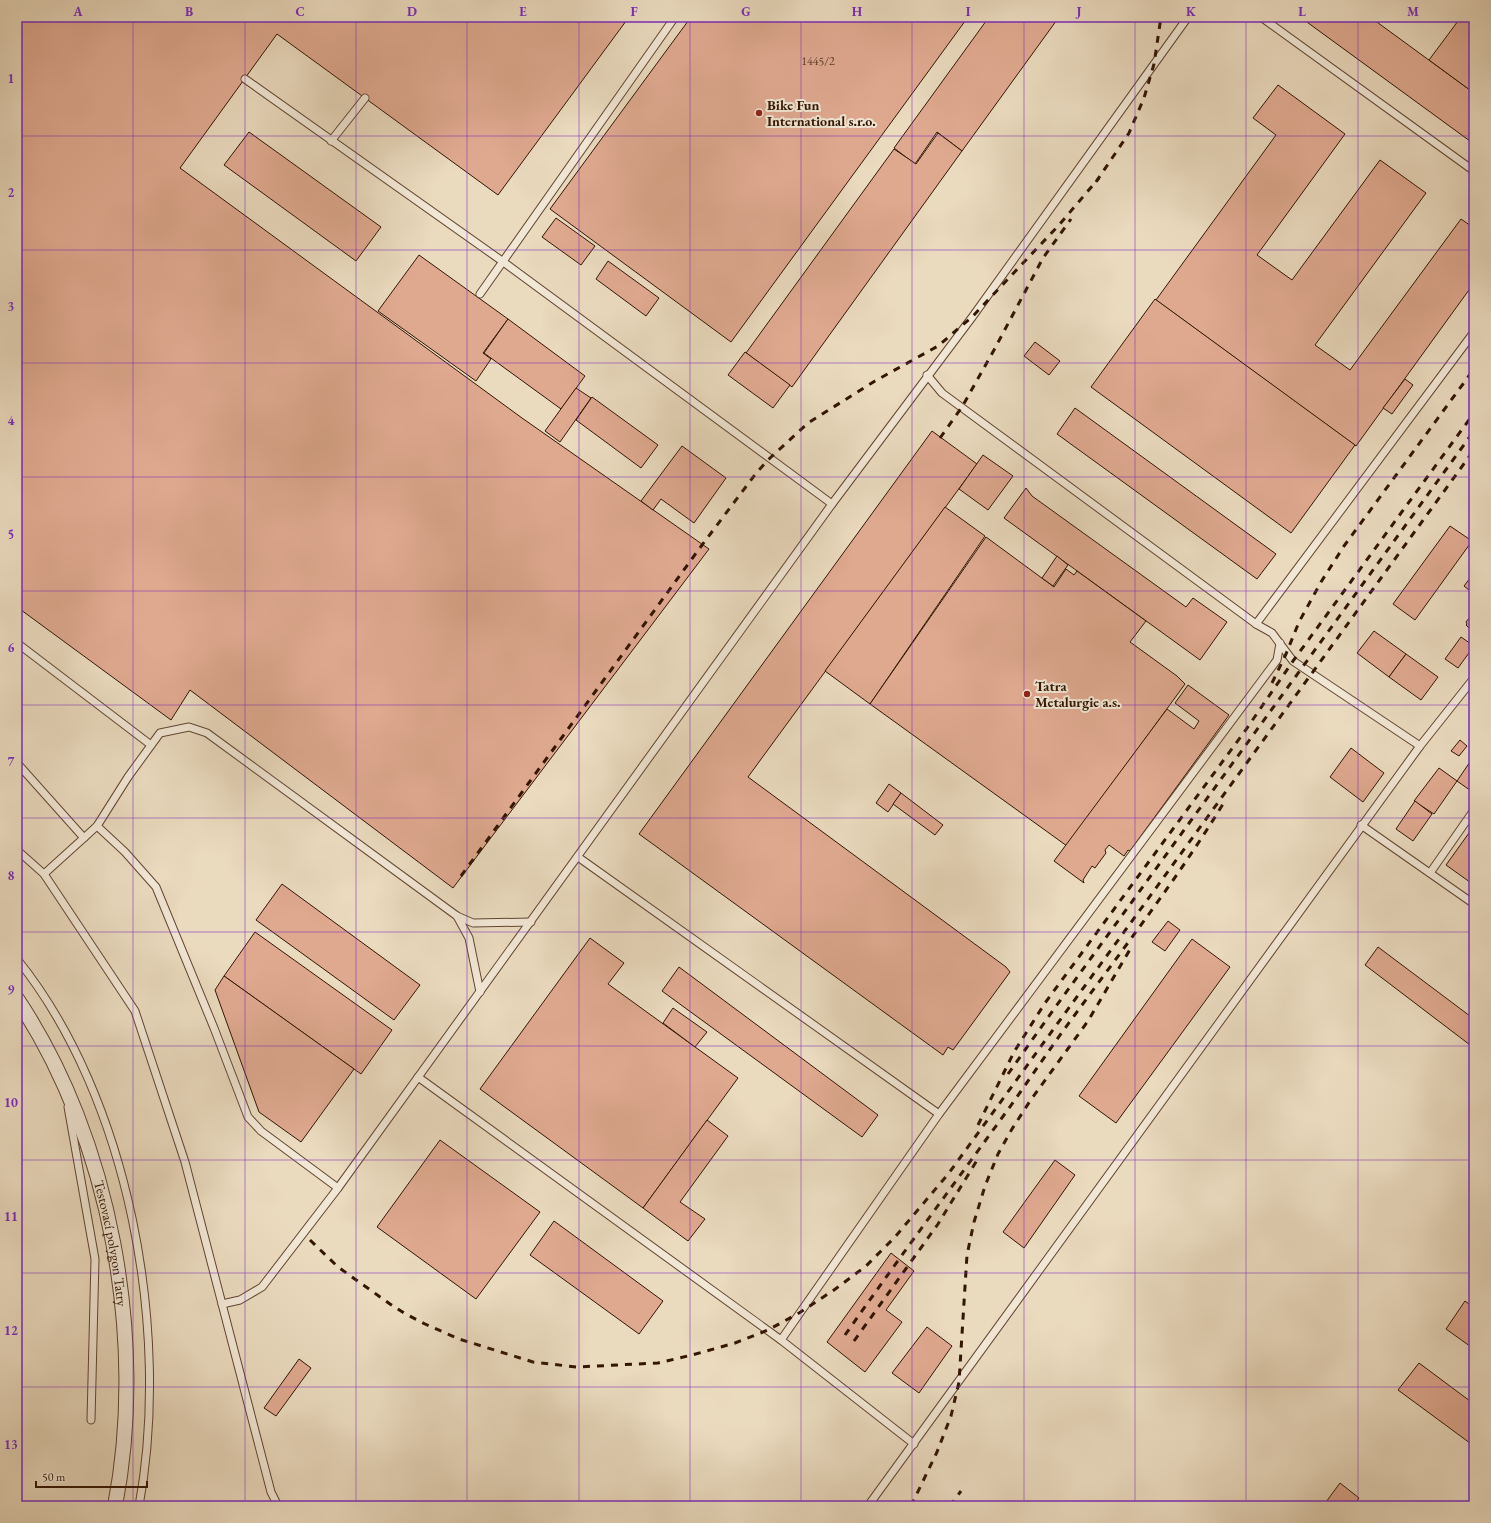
<svg xmlns="http://www.w3.org/2000/svg" width="1491" height="1523" viewBox="0 0 1491 1523" font-family="'EB Garamond',serif">
	<style>
		.building { fill: #dfa990; stroke: #331503 }
		.lines { fill: none; stroke-linecap: round; stroke-linejoin: round }
		.service-casing { stroke: #614632; stroke-width: 9 }
		.minor-casing { stroke: #614632; stroke-width: 16 }
		.path { stroke: #331503; stroke-width: 2.5; stroke-dasharray: 1 2; stroke-linecap: butt }
		.service { stroke: #f1e7d5; stroke-width: 7 }
		.minor { stroke: #f1e7d5; stroke-width: 14 }
		.rail { stroke: #331503; stroke-width: 3; stroke-dasharray: 7 7; stroke-linecap: butt }
		.grid { fill: none; stroke: #7b2cbf; stroke-width: 1; stroke-opacity: 0.55 }
		.poi-dot { fill: #8f2418; stroke: #f1e7d5; stroke-width: 1.5 }
		.labels { text-anchor: middle; dominant-baseline: central; stroke-width: 4; stroke-linejoin: round; paint-order: stroke }
		.number-label { font-size: 12px; fill: #5e3a26 }
		.poi-label { font-size: 14px; font-weight: bold; fill: #331503; stroke: #f1e7d5; text-anchor: start }
		.street-label { font-size: 14px; fill: #331503; stroke: #f1e7d5 }
		.neatline { fill: none; stroke: #7b2cbf; stroke-width: 1.5 }
		.grid-label { font-size: 13px; text-anchor: middle; font-weight: bold; fill: #7b2cbf }
	</style>
	<rect width="100%" height="100%" fill="#eadabe"/>
	<filter id="stains"><feTurbulence type="fractalNoise" baseFrequency=".005" numOctaves="4"/><feColorMatrix values="0 0 0 0 .2 0 0 0 0 .09 0 0 0 0 .02 0 0 0 .5 -.17"/></filter>
	<radialGradient id="worn" r=".72"><stop offset=".6" stop-color="#630" stop-opacity="0"/><stop offset="1" stop-color="#630" stop-opacity=".3"/></radialGradient>
	<g class="building">
		<polygon points="17,17 629,17 498,195 277,34 180,168 522,418 709,549 453,888 190,690 171,720 17,607"/>
		<polygon points="691,17 968,17 731,342 550,209"/>
		<polygon points="989,17 1059,17 962,151 937,132 915,164 894,148"/>
		<polygon points="1300,17 1370,17 1474,93 1474,144"/>
		<polygon points="1461,17 1474,17 1474,93 1429,60"/>
		<polygon points="1278,85 1345,134 1257,255 1292,280 1380,160 1426,193 1315,345 1350,370 1461,219 1474,228 1474,283 1356,446 1156,300 1276,135 1253,118"/>
		<polygon points="249,132 381,227 356,261 224,165"/>
		<polygon points="938,133 962,151 792,387 746,353 894,149 916,164"/>
		<polygon points="556,218 595,246 581,265 542,237"/>
		<polygon points="419,255 508,319 483,353 491,359 476,381 378,311"/>
		<polygon points="608,261 659,298 646,316 596,279"/>
		<polygon points="1155,299 1355,445 1291,533 1091,387"/>
		<polygon points="508,319 585,376 561,409 484,353"/>
		<polygon points="1035,342 1060,361 1049,375 1024,356"/>
		<polygon points="745,352 790,385 773,408 728,375"/>
		<polygon points="1405,379 1413,385 1392,414 1383,408"/>
		<polygon points="576,388 591,398 560,442 545,431"/>
		<polygon points="592,397 658,445 641,468 576,420"/>
		<polygon points="1075,408 1276,554 1257,579 1057,434"/>
		<polygon points="932,431 977,464 748,777 1006,967 1010,972 953,1050 948,1047 943,1055 639,834"/>
		<polygon points="682,446 726,478 694,523 661,499 653,510 641,501"/>
		<polygon points="983,455 1013,476 988,510 959,489"/>
		<polygon points="1026,488 1032,496 1186,607 1193,598 1227,622 1200,660 1004,518"/>
		<polygon points="945,507 985,536 870,704 825,671"/>
		<polygon points="1450,526 1472,541 1415,620 1393,604"/>
		<polygon points="986,537 1054,587 1066,569 1074,575 1077,571 1146,621 1130,642 1177,676 1185,684 1067,846 870,704"/>
		<polygon points="1057,556 1068,565 1053,586 1042,578"/>
		<polygon points="1474,573 1474,594 1464,586"/>
		<polygon points="1474,612 1474,626 1469,628 1466,625 1467,624 1466,622"/>
		<polygon points="1374,631 1406,654 1389,677 1357,653"/>
		<polygon points="1461,637 1474,646 1458,668 1445,659"/>
		<polygon points="1406,654 1438,677 1421,700 1389,677"/>
		<polygon points="1188,685 1229,715 1130,851 1128,850 1124,856 1109,845 1105,850 1106,853 1095,868 1092,866 1083,880 1084,883 1054,861 1167,709 1194,729 1199,721 1175,703"/>
		<polygon points="1460,740 1467,746 1459,756 1451,751"/>
		<polygon points="1351,748 1384,773 1363,802 1330,777"/>
		<polygon points="1474,756 1474,793 1457,781"/>
		<polygon points="1439,768 1457,781 1434,814 1414,801"/>
		<polygon points="889,784 901,793 888,812 876,803"/>
		<polygon points="901,793 943,825 935,835 893,804"/>
		<polygon points="1415,801 1432,814 1413,841 1396,829"/>
		<polygon points="1474,826 1474,885 1446,865"/>
		<polygon points="282,884 420,985 394,1020 256,920"/>
		<polygon points="1168,921 1180,930 1165,951 1152,942"/>
		<polygon points="255,932 392,1030 361,1074 224,976"/>
		<polygon points="590,938 624,963 608,984 738,1078 643,1208 480,1089"/>
		<polygon points="1192,939 1230,967 1116,1123 1079,1096"/>
		<polygon points="1378,947 1474,1019 1474,1048 1365,965"/>
		<polygon points="679,967 878,1115 862,1137 662,991"/>
		<polygon points="224,976 354,1069 301,1142 259,1112 215,990"/>
		<polygon points="673,1008 707,1032 695,1047 663,1023"/>
		<polygon points="707,1120 728,1136 680,1202 705,1219 688,1241 643,1208"/>
		<polygon points="440,1140 540,1212 476,1299 377,1227"/>
		<polygon points="1055,1160 1075,1175 1024,1248 1003,1232"/>
		<polygon points="554,1221 663,1301 639,1334 530,1255"/>
		<polygon points="891,1253 914,1271 886,1310 902,1322 865,1372 827,1342"/>
		<polygon points="1465,1301 1474,1308 1474,1349 1446,1329"/>
		<polygon points="927,1327 952,1346 919,1393 892,1373"/>
		<polygon points="299,1359 311,1368 276,1416 264,1408"/>
		<polygon points="1419,1363 1474,1404 1474,1446 1398,1390"/>
		<polygon points="1340,1483 1359,1498 1353,1506 1323,1506"/>
	</g>
	<g class="lines">
		<g class="service-casing">
			<g id="service">
				<polyline points="1261,17 1474,171"/>
				<polyline points="245,79 502,261 832,504"/>
				<polyline points="331,141 365,98"/>
				<polyline points="480,294 675,17"/>
				<polyline points="1256,624 1474,332"/>
				<polyline points="17,643 151,745"/>
				<polyline points="1420,746 1474,678"/>
				<polyline points="17,763 84,838"/>
				<polyline points="1361,825 1474,904"/>
				<polyline points="97,826 125,852 156,887 214,1028 248,1117 261,1131 338,1188"/>
				<polyline points="17,850 44,874 135,1011 185,1162 271,1492 278,1506"/>
				<polyline points="578,857 939,1114 781,1340"/>
				<polyline points="1430,873 1474,810"/>
				<polyline points="44,874 97,826 128,777 160,733 189,727 207,733 457,916 469,938 480,992"/>
				<polyline points="457,916 473,923 531,922"/>
				<path d="M17 959C130 1099 171 1332 139 1506"/>
				<polyline points="418,1077 781,1340 914,1444"/>
				<polyline points="68,1107 95,1259 91,1420"/>
				<polyline points="939,1114 1277,660 1280,643"/>
				<polyline points="222,1304 240,1300 262,1287 338,1188 832,504 973,316 1188,17"/>
				<polyline points="868,1506 1420,746 1293,661 1272,633 1256,624 942,393 927,375"/>
			</g>
		</g>
		<g class="minor-casing">
			<g id="minor">
				<path id="s1" d="M17 999C111 1139 147 1341 115 1506"/>
			</g>
		</g>
		<polyline class="path" points="1468,1506 1474,1497"/>
		<use href="#service" class="service"/>
		<use href="#minor" class="minor"/>
		<g class="rail">
			<polyline points="1096,182 1129,133 1144,98 1154,64 1161,17"/>
			<polyline points="940,438 962,407 994,350 1043,258 1071,219"/>
			<polyline points="1272,683 1286,654 1299,622 1321,582 1344,546 1474,369"/>
			<polyline points="461,876 702,545 757,472 770,458 808,423 875,381 938,346 973,316 1059,225 1099,178"/>
			<polyline points="1008,1074 1054,1009 1474,431"/>
			<polyline points="978,1125 1014,1052 1045,1003 1245,731 1293,661 1474,413"/>
			<polyline points="310,1240 338,1267 390,1304 404,1313 425,1324 459,1339 533,1362 576,1367 658,1363 692,1355 735,1343 768,1330 799,1313 834,1290 866,1266 895,1237 949,1173 1474,450"/>
			<path d="M845 1335C897 1261 951 1188 1004 1115 1028 1082 1050 1048 1074 1016 1125 946 1178 878 1223 804"/>
			<polyline points="854,1341 938,1224 979,1157"/>
			<polyline points="911,1506 937,1452 951,1416 959,1382 967,1255 974,1222 985,1186 998,1154 1012,1129 1030,1101 1088,1021 1132,946"/>
			<polyline points="950,1506 961,1491"/>
		</g>
	</g>
	<path class="grid" d="M133 17V1506M245 17V1506M356 17V1506M467 17V1506M579 17V1506M690 17V1506M801 17V1506M912 17V1506M1024 17V1506M1135 17V1506M1246 17V1506M1358 17V1506M17 136H1474M17 250H1474M17 363H1474M17 477H1474M17 591H1474M17 705H1474M17 818H1474M17 932H1474M17 1046H1474M17 1160H1474M17 1273H1474M17 1387H1474"/>
	<g class="poi-dot">
		<circle cx="759" cy="113" r="4"/>
		<circle cx="1027" cy="694" r="4"/>
	</g>
	<g class="labels">
		<g class="number-label">
			<text x="818" y="61">1445/2</text>
		</g>
		<g class="poi-label">
			<text x="767" y="105">Bike Fun<tspan x="767" dy="16">International s.r.o.</tspan></text>
			<text x="1035" y="686">Tatra<tspan x="1035" dy="16">Metalurgie a.s.</tspan></text>
		</g>
		<g class="street-label">
			<text stroke="none"><textPath href="#s1" startOffset="264">Testovací polygon Tatry</textPath></text>
		</g>
	</g>
	<rect width="1491" height="1523" fill="none" stroke="#eadabe" stroke-width="44"/>
	<path d="M36 1481v6h111v-6" fill="none" stroke="#331503" stroke-width="2"/>
	<text x="42" y="1481" font-size="12" fill="#331503" stroke="#f1e7d5" stroke-width="3" paint-order="stroke">50 m</text>
	<rect x="22" y="22" width="1447" height="1479" class="neatline"/>
	<g class="grid-label">
		<text x="78" y="16">A</text>
		<text x="189" y="16">B</text>
		<text x="300" y="16">C</text>
		<text x="412" y="16">D</text>
		<text x="523" y="16">E</text>
		<text x="634" y="16">F</text>
		<text x="746" y="16">G</text>
		<text x="857" y="16">H</text>
		<text x="968" y="16">I</text>
		<text x="1079" y="16">J</text>
		<text x="1191" y="16">K</text>
		<text x="1302" y="16">L</text>
		<text x="1413" y="16">M</text>
		<text x="11" y="83">1</text>
		<text x="11" y="197">2</text>
		<text x="11" y="311">3</text>
		<text x="11" y="425">4</text>
		<text x="11" y="539">5</text>
		<text x="11" y="652">6</text>
		<text x="11" y="766">7</text>
		<text x="11" y="880">8</text>
		<text x="11" y="994">9</text>
		<text x="11" y="1107">10</text>
		<text x="11" y="1221">11</text>
		<text x="11" y="1335">12</text>
		<text x="11" y="1449">13</text>
	</g>
	<rect width="100%" height="100%" filter="url(#stains)"/>
	<rect width="100%" height="100%" fill="url(#worn)"/>
</svg>
